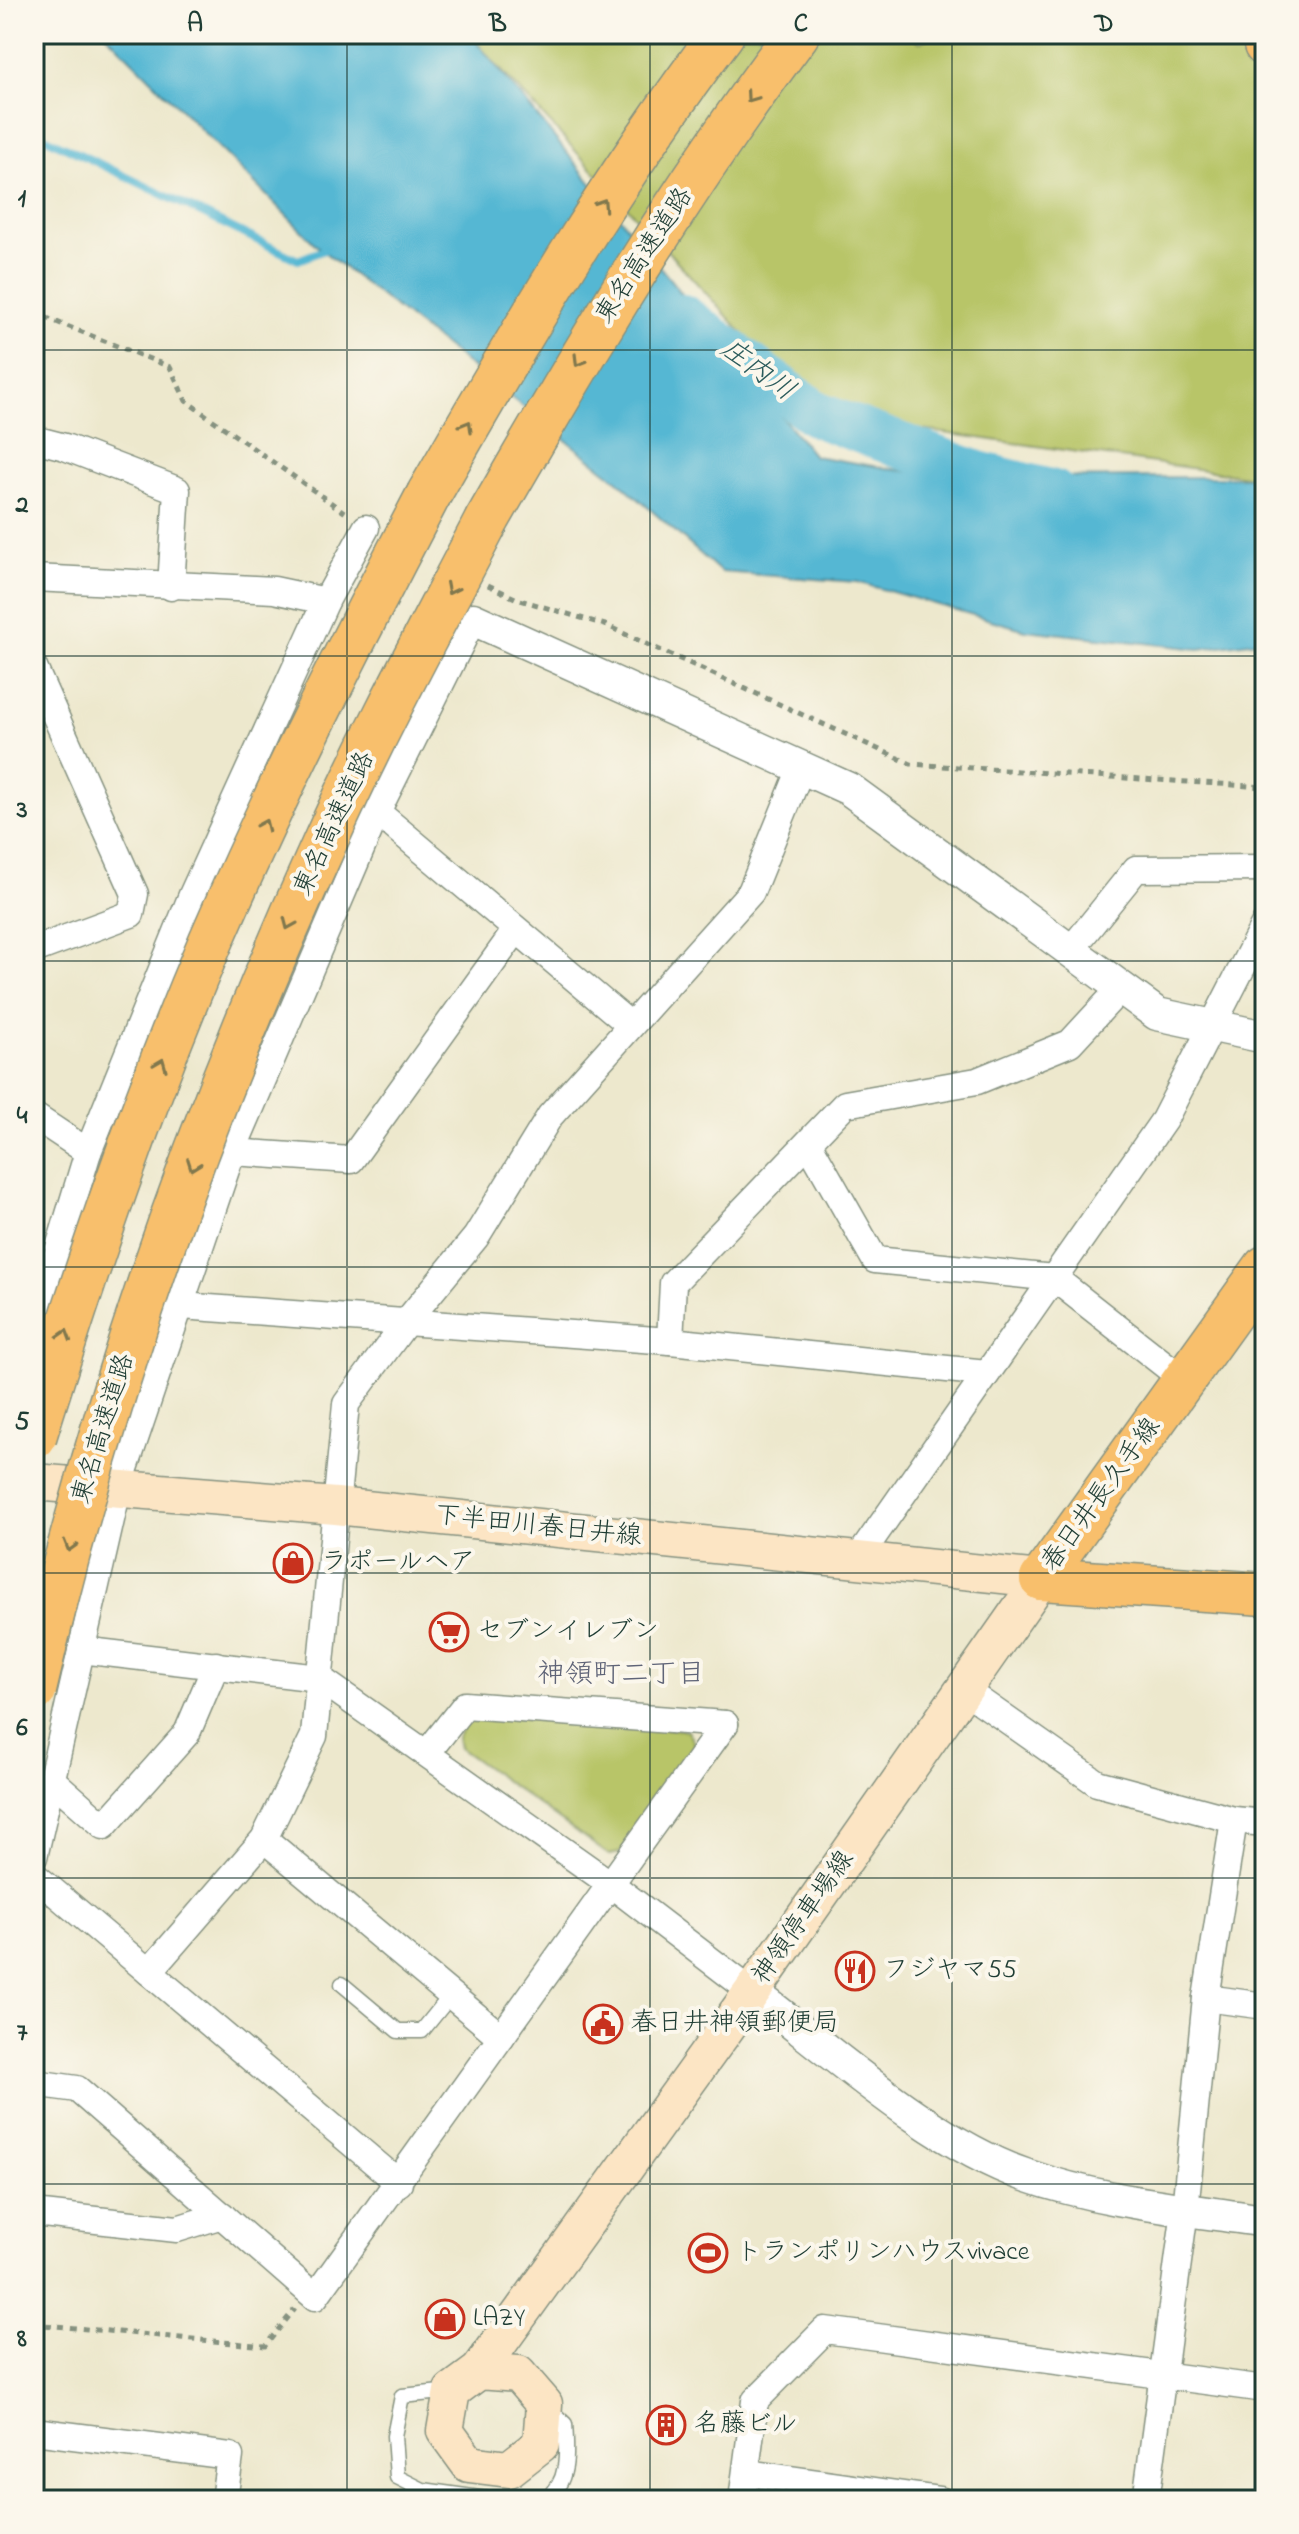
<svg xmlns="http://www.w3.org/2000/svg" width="1299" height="2534" viewBox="0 0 1299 2534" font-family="'Indie Flower','Klee One',sans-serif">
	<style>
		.green { fill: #b8c567; stroke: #6c814e; stroke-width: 2 }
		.water { fill: #54b7d3; stroke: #3a7a84; stroke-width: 2 }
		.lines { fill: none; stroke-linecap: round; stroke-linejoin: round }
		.stream { stroke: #54b7d3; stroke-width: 8 }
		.river { stroke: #54b7d3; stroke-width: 46 }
		.service-casing { stroke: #869280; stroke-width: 17 }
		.minor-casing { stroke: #869280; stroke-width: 29 }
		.tertiary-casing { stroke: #869280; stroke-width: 35 }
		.secondary-casing { stroke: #869280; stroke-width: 39 }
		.primary-casing { stroke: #869280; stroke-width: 45 }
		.motorway-casing { stroke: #869280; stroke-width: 47 }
		.path { stroke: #869280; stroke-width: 5; stroke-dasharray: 6 6; stroke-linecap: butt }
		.service { stroke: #fff; stroke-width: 14 }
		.minor { stroke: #fff; stroke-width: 26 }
		.tertiary { stroke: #fff; stroke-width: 32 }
		.secondary { stroke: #fce5c4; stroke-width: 36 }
		.primary { stroke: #f8bf6c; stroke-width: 42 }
		.motorway { stroke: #f8bf6c; stroke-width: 44 }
		.motorway-bridge-casing { stroke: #869280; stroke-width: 47; stroke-linecap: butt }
		.motorway-bridge { stroke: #f8bf6c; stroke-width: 44 }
		.oneway { stroke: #81784d }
		.grid { fill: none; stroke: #1f3d34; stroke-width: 2; stroke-opacity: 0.55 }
		.labels { text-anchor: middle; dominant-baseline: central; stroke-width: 8; stroke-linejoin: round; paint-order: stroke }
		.street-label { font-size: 26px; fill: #1f3d34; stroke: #fbf7ec }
		.poi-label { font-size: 26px; fill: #1f3d34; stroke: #fbf7ec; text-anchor: start }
		.water-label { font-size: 28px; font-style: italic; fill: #2c5c5c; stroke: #fbf7ec }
		.neighbourhood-label { font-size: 28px; fill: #606578; stroke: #fbf7ec }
		.neatline { fill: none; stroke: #1f3d34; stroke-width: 3 }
		.grid-label { font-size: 26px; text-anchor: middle; font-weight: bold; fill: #1f3d34 }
	</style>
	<rect width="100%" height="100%" fill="#fbf7ec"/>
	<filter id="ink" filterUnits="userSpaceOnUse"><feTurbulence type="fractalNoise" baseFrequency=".0125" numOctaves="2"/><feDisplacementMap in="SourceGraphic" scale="16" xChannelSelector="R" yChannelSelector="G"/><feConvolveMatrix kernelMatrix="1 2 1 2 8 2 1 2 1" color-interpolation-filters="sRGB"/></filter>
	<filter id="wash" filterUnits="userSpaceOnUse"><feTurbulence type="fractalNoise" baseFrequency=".006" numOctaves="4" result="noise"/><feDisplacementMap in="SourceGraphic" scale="32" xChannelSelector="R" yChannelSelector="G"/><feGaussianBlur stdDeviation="1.8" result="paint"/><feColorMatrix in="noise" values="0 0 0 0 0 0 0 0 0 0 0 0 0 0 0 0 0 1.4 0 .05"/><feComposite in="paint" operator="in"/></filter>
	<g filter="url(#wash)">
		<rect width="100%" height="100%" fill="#ede8cd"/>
		<g class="green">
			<polygon points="468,34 903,34 920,42 940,34 1265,34 1265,471 1253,477 818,415"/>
			<polygon points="472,1714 687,1730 696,1747 620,1853 609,1855 459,1748 457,1737"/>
		</g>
		<polygon class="water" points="106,34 470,34 814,456 946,478 1253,477 1265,474 1265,640 1199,649 1026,630 857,582 721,572 616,479 319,248"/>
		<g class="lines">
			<polyline class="stream" points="34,132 298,260 329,248"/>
			<polyline class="river" points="682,317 818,415 978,474 1054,493"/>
		</g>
	</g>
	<g filter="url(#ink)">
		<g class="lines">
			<g class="service-casing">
				<g id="service">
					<polyline points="342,1984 398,2031 422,2031 451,1995"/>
					<polyline points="451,2391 402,2396 394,2436 397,2477 423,2490 494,2500"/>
					<path d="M545 2500C570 2483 567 2451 565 2424L547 2407"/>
				</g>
			</g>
			<g class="minor-casing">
				<g id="minor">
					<polyline points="34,439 65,447 177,490 171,587"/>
					<polyline points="34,578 274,590 326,601"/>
					<polyline points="34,668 135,894 131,914 34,950"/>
					<polyline points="377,812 629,1024"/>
					<polyline points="1070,951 1136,869 1265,868"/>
					<polyline points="34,1116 88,1152"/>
					<polyline points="809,1144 875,1260 1054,1278 1184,1380"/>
					<polyline points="232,1152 351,1160 516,930"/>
					<polyline points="181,1306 670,1341 987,1373"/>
					<polyline points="34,1330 88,1152 192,895 326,601 366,528"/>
					<polyline points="670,1341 673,1283 845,1104 977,1081 1070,1043 1119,990"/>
					<polyline points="857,1560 1164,1120 1265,923"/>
					<polyline points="81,1650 319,1678 612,1885 752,1992"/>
					<polyline points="963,1689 1097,1783 1234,1820 1265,1823"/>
					<polyline points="427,1753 465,1705 725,1724"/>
					<polyline points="52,1780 104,1826 187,1733 216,1665"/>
					<polyline points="264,1839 501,2037"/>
					<polyline points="34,1857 118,1489 232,1152 377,812 473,619"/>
					<polyline points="34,1875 399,2183"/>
					<polyline points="149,1972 264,1839 314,1736 346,1404 407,1321 476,1237 550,1116 751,892 802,766"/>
					<polyline points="1206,1998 1265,2006"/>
					<polyline points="34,2083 77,2089 315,2297 725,1724"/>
					<polyline points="34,2213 177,2229 222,2215"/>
					<polyline points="34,2431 230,2456 224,2500"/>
					<polyline points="747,2473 940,2500"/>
					<polyline points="742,2500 755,2401 825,2330 1265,2389"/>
					<polyline points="1146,2500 1185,2210 1206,1998 1234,1820"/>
				</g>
			</g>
			<g class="tertiary-casing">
				<g id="tertiary">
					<polyline points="473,619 849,789 1157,1014 1265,1037"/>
					<path d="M752 1992C832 2052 932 2143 1025 2175 1102 2202 1185 2209 1265 2221"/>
				</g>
			</g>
			<g class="secondary-casing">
				<polyline id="secondary" points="34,1482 336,1506 1041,1579 752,1992 479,2371 452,2391 445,2431 469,2464 509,2469 541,2444 544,2404 518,2374 479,2371"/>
			</g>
			<g class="primary-casing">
				<g id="primary">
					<polyline points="1264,34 1265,45"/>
					<polyline points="1041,1579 1265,1267"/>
					<polyline points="1041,1579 1265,1594"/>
				</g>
			</g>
			<g class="motorway-casing">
				<g id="motorway">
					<path d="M429 494C519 336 612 180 722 34"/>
					<path d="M487 520C583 353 681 188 797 34"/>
				</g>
			</g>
			<g class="path">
				<polyline points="34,313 170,367 186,401 347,514"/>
				<polyline points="488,585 517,599 605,625 911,764 1265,787"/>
				<polyline points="34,2324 265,2346 295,2309"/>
			</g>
			<use href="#service" class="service"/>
			<use href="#minor" class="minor"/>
			<use href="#tertiary" class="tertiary"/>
			<use href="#secondary" class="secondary"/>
			<use href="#primary" class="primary"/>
			<use href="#motorway" class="motorway"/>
			<g class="motorway-bridge-casing">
				<g id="motorway-bridge">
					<path d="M34 1437C86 1269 142 1102 211 941 277 788 352 641 429 494"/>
					<path d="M34 1690C101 1399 201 1113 325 842 374 732 432 626 487 520"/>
				</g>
			</g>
			<use href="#motorway-bridge" class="motorway-bridge"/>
		</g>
		<defs><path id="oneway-chevron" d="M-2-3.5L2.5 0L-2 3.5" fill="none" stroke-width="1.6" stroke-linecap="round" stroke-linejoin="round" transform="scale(2)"/></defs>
		<g class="oneway">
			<use href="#oneway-chevron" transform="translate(751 97) rotate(125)"/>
			<use href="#oneway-chevron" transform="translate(602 204) rotate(-57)"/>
			<use href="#oneway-chevron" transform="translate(579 361) rotate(121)"/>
			<use href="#oneway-chevron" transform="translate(467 426) rotate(-60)"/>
			<use href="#oneway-chevron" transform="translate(451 589) rotate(117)"/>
			<use href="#oneway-chevron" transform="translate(264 825) rotate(-66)"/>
			<use href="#oneway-chevron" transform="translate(289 924) rotate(113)"/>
			<use href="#oneway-chevron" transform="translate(161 1064) rotate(-68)"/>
			<use href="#oneway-chevron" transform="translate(193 1165) rotate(110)"/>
			<use href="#oneway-chevron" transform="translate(65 1335) rotate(-73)"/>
			<use href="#oneway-chevron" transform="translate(70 1546) rotate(106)"/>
		</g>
	</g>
	<path class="grid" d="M347 34V2500M650 34V2500M952 34V2500M34 350H1265M34 656H1265M34 961H1265M34 1267H1265M34 1573H1265M34 1878H1265M34 2184H1265"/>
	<defs>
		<g id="shop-ring" transform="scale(2)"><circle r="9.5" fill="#fbf7ec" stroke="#c8321e" stroke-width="1.5"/><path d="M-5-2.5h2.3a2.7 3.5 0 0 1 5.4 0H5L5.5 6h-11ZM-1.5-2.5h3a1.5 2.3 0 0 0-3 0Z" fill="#c8321e"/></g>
		<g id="supermarket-ring" transform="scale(2)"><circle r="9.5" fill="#fbf7ec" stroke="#c8321e" stroke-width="1.5"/><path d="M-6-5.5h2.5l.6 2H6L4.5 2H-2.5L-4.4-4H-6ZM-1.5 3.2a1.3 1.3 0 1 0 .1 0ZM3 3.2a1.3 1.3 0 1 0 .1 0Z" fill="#c8321e"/></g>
		<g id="restaurant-ring" transform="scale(2)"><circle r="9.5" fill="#fbf7ec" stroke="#c8321e" stroke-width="1.5"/><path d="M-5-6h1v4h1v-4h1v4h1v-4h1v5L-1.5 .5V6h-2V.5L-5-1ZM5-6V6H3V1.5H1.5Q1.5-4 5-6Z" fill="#c8321e"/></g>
		<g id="civic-ring" transform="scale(2)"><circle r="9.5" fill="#fbf7ec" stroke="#c8321e" stroke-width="1.5"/><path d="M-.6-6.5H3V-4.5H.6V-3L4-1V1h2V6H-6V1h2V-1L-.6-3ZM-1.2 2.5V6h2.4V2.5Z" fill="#c8321e"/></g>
		<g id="stadium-ring" transform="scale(2)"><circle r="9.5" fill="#fbf7ec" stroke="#c8321e" stroke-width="1.5"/><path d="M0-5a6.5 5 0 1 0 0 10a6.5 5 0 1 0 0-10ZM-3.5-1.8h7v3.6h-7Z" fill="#c8321e"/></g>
		<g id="building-ring" transform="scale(2)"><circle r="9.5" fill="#fbf7ec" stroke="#c8321e" stroke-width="1.5"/><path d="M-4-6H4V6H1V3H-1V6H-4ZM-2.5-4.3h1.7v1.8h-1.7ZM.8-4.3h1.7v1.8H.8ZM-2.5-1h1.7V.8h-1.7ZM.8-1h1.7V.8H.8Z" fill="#c8321e"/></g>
	</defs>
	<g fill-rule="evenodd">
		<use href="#shop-ring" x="293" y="1563"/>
		<use href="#supermarket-ring" x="449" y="1632"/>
		<use href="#restaurant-ring" x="855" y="1971"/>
		<use href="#civic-ring" x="603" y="2024"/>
		<use href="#stadium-ring" x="708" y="2253"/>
		<use href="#shop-ring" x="445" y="2319"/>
		<use href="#building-ring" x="666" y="2425"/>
	</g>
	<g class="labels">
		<g class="street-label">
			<text transform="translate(645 256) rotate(-57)">東名高速道路</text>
			<text transform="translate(335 824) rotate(-65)">東名高速道路</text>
			<text transform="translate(104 1429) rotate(-73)">東名高速道路</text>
			<text transform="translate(1102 1495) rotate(-54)">春日井長久手線</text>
			<text transform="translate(538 1527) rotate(6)">下半田川春日井線</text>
			<text transform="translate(804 1918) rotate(-55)">神領停車場線</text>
		</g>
		<g class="poi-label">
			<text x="321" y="1563">ラポールヘア</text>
			<text x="477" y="1632">セブンイレブン</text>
			<text x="883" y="1971">フジヤマ55</text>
			<text x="631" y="2024">春日井神領郵便局</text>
			<text x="736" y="2253">トランポリンハウスvivace</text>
			<text x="473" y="2319">LAZY</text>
			<text x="694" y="2425">名藤ビル</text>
		</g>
		<g class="water-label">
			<text transform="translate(757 371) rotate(36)">庄内川</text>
		</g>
		<g class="neighbourhood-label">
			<text x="621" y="1675">神領町二丁目</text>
		</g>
	</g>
	<rect width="1299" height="2534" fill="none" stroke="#fbf7ec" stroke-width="88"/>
	<rect x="44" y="44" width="1211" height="2446" class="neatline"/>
	<g class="grid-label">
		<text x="195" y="31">A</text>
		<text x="498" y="31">B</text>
		<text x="801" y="31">C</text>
		<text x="1104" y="31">D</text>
		<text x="22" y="206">1</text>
		<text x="22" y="512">2</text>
		<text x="22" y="817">3</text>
		<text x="22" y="1123">4</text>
		<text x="22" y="1429">5</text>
		<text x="22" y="1735">6</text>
		<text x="22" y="2040">7</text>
		<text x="22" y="2346">8</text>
	</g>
</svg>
